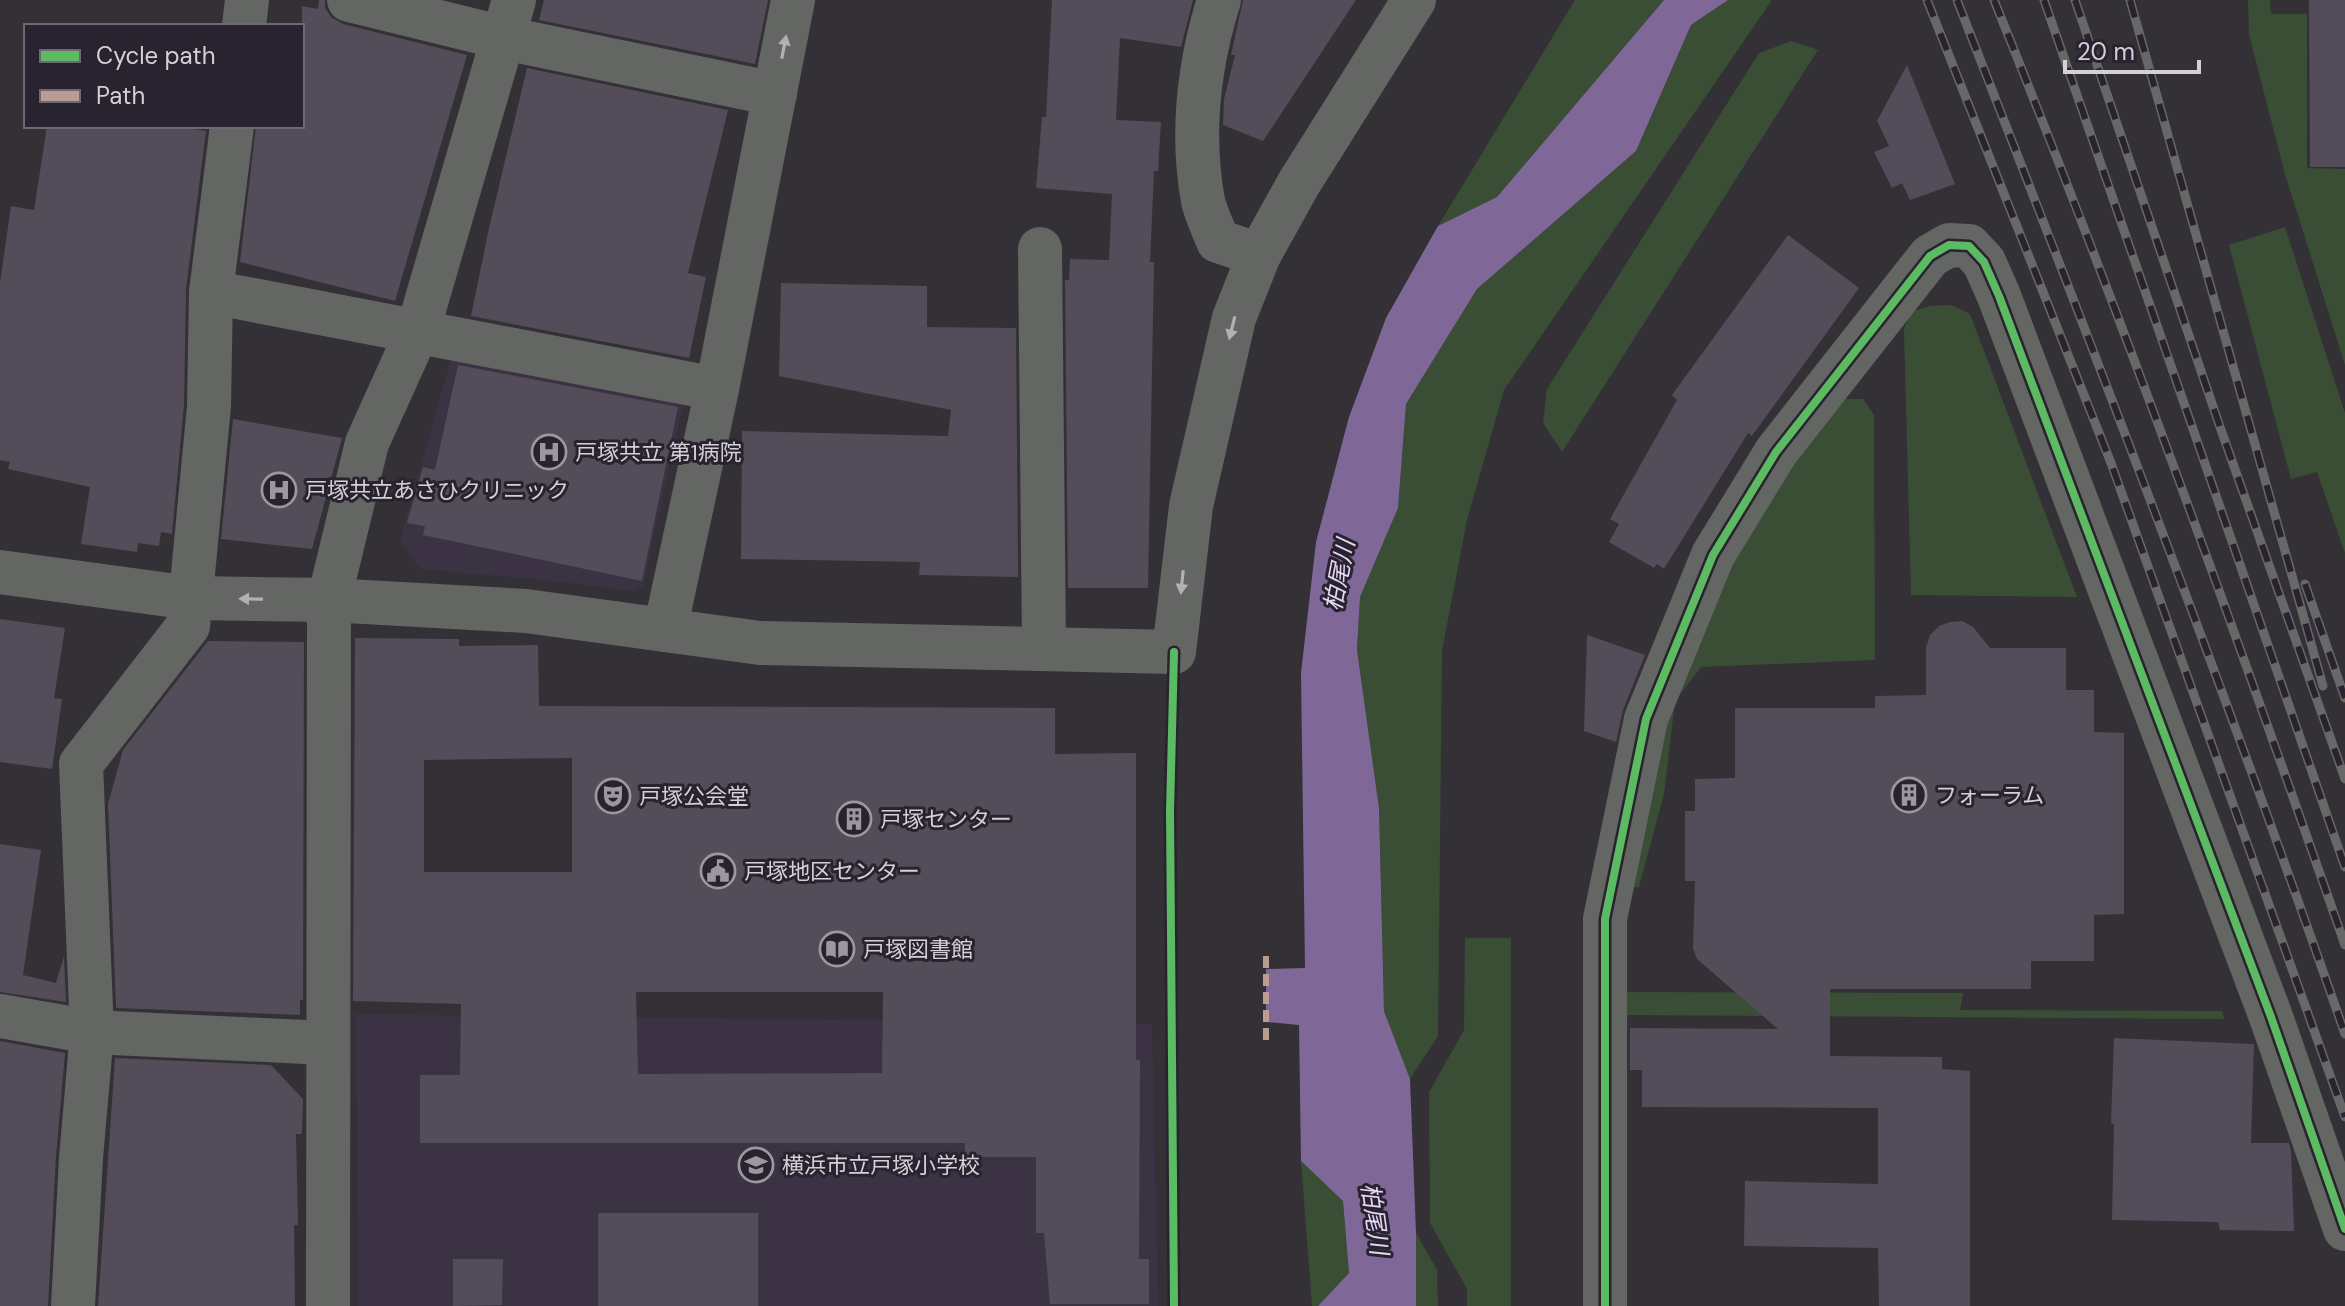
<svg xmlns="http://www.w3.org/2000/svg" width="2345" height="1306" viewBox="0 0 2345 1306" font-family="'DM Sans','Noto Sans JP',sans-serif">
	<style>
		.built { fill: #3b3344 }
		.green { fill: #394e35 }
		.water { fill: #7f6898 }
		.building { fill: #524d59; fill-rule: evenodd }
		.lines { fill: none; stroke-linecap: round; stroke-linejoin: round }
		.minor { stroke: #636662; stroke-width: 44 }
		.tertiary { stroke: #636662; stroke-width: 44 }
		.rail-casing { stroke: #686869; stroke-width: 9 }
		.rail { stroke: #29232f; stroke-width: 6; stroke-dasharray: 18; stroke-linecap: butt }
		.quiet { stroke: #b99d93; stroke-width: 6; stroke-dasharray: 12 6; stroke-linecap: butt }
		.cycleway-casing { stroke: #29232f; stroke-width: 13 }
		.cycleway { stroke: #5cba63; stroke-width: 8 }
		.oneway { fill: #b1b0b5 }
		.labels { text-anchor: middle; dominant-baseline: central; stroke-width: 6; stroke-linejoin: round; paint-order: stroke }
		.poi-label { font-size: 22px; fill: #d3d0d8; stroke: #29232f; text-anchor: start }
		.water-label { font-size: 24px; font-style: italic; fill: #e4d6f6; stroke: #29232f }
	</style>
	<rect width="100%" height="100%" fill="#333036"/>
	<g class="built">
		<polygon points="451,358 683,405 643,586 634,591 544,580 420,569 400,541"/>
		<polygon points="356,1014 1152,1024 1158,1306 358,1306"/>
	</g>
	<g class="green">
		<polygon points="1575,0 1664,0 1497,197 1438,226"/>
		<polygon points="1728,0 1772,0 1504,390 1467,520 1442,651 1438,1036 1410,1079 1384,1011 1379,808 1357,650 1360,597 1398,508 1406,404 1477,289 1636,151 1691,25"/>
		<polygon points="2248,0 2270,0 2271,14 2307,14 2307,168 2345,169 2345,365 2285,174 2249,35"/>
		<polygon points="1791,41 1818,50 1562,452 1543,423 1547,389 1759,53"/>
		<polygon points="2285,227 2345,413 2345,553 2317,472 2291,479 2229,245"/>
		<polygon points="1951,305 1970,314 2077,597 1911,595 1904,329 1911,312 1929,306"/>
		<polygon points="1844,399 1863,399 1874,415 1875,660 1701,667 1675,701 1664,794 1639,887 1624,888 1655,725 1709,594 1778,479"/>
		<polygon points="1465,938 1511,938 1511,1306 1467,1306 1467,1289 1430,1223 1429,1092 1464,1030"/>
		<polygon points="1621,992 1963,993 1960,1010 2222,1011 2224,1019 1619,1015"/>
		<polygon points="1301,1161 1343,1201 1349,1273 1318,1306 1312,1306"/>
		<polygon points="1416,1233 1437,1270 1438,1306 1416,1306"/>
	</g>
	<polygon class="water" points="1664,0 1728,0 1691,25 1636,151 1477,289 1406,404 1398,508 1360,597 1357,650 1379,808 1384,1011 1410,1079 1416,1233 1416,1306 1318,1306 1349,1273 1343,1201 1301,1161 1299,1025 1266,1022 1266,969 1305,968 1301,673 1316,542 1349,417 1386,318 1438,226 1497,197"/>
	<g class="building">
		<polygon points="319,0 325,0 325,8 331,17 343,24 467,55 395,301 240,262 256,126 302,126 302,6 318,9"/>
		<polygon points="544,0 768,0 755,64 539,20"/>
		<polygon points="1052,0 1193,0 1181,47 1120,38 1116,120 1161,122 1158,171 1154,171 1150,262 1154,262 1148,588 1068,588 1065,280 1069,280 1070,259 1109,260 1112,194 1036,188 1042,117 1046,117"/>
		<polygon points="1243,0 1356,0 1263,141 1223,125 1224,99 1235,55 1231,55"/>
		<polygon points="2309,0 2345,0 2345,167 2310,167"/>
		<polygon points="1907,65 1955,184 1910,200 1902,183 1892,188 1874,152 1889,146 1877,121"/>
		<polygon points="527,68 728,110 688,273 706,277 689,358 471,316 489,228"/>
		<polygon points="47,126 177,126 206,131 186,289 184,405 172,534 161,532 159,546 138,543 137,552 81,544 90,487 8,469 10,462 0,460 0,283 11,206 34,210"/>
		<polygon points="1788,235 1859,288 1752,436 1748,433 1664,569 1657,564 1654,568 1609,542 1619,524 1610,519 1677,400 1672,395"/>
		<polygon points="781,283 927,286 927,327 1016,328 1018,577 919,575 920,562 741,559 742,431 948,436 951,410 779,376"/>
		<polygon points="458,365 678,407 642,581 423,535 425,526 407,523 423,467 435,470"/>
		<polygon points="233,419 342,438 312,549 221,539"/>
		<polygon points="0,619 65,628 54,698 62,699 52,769 0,762"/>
		<polygon points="1962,621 1973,627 1990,648 2066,648 2066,690 2094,690 2094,732 2124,733 2124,914 2094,915 2094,961 2031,961 2031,989 1830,989 1830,1056 1942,1057 1942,1069 1970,1071 1970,1306 1879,1306 1878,1248 1744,1246 1745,1181 1878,1184 1878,1108 1642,1107 1642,1070 1630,1070 1630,1028 1778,1029 1697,959 1693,948 1695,881 1685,881 1685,811 1695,811 1695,779 1735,778 1735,708 1875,708 1875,696 1926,695 1926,647 1930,635 1939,626 1950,622"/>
		<polygon points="1587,635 1645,655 1623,710 1616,742 1584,731"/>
		<path d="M355 638 459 639V646L538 645 539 706 1055 708V754L1136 753V1060H1140L1139 1259H1149V1304H1050L1044 1233H1036V1157H965V1143H420V1075H460L461 1004 353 1001ZM572 758V872H424V760ZM636 992H883L882 1073 638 1074Z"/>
		<polygon points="208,641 304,642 303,1000 300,1000 300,1015 116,1008 108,804 123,750"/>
		<polygon points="0,844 41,850 23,975 56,983 64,956 66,1002 0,992"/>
		<polygon points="2114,1038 2254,1044 2251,1143 2289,1143 2291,1151 2294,1231 2220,1230 2218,1222 2112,1220 2114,1124 2111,1123"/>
		<polygon points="0,1041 65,1053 56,1157 48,1306 0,1306"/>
		<polygon points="115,1058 271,1065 303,1099 302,1134 296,1134 298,1225 294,1225 295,1306 98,1306"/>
		<rect x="598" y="1213" width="160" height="93"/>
		<polygon points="453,1259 503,1259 502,1305 453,1306"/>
	</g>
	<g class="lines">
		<g class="minor">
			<polyline points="349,0 504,38 775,94"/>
			<polyline points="244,26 247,0"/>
			<polyline points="1040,249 1044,648"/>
			<polyline points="211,292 717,389"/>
			<path d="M0 572 191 598 329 600 526 611 760 643 1174 652 1191 506 1234 318 1259 255 1218 241C1213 228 1206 214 1203 201 1191 134 1199 64 1219 0"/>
			<polyline points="665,630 717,389 793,0"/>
			<polyline points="0,1016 92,1032 327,1043"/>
			<polyline points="73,1306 81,1158 92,1032 81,764 188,626 209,406 211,292 232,126"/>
			<polyline points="328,1306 329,600 367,443 418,330 514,0"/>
			<polyline points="1605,1306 1605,919 1646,719 1713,555 1776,452 1930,256 1949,245 1969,246 1984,262 1999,296 2271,1017 2345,1229"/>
		</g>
		<polyline class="tertiary" points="1259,255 1299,183 1414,0"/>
		<g class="rail-casing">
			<g id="rail">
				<polyline points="1927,0 2111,463 2345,1117"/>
				<path d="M1957 0C2091 343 2224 686 2345 1034"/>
				<path d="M1994 0C2120 311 2234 628 2345 945"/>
				<polyline points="2044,0 2345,867"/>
				<polyline points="2075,0 2220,427 2345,779"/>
				<polyline points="2130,0 2323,686"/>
				<polyline points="2305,584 2345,698"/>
			</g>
		</g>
		<use href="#rail" class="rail"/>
		<polyline class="quiet" points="1266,1040 1266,950"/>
		<g class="cycleway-casing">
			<g id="cycleway">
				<polyline points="1174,652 1170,811 1174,1306"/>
				<polyline points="1605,1306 1605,919 1646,719 1713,555 1776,452 1930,256 1949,245 1969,246 1984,262 1999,296 2271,1017 2345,1229"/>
			</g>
		</g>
		<use href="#cycleway" class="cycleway"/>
	</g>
	<defs><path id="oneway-solid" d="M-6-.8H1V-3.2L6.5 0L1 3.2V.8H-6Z" transform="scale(2)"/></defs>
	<g class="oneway">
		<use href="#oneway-solid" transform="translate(784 47) rotate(-79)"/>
		<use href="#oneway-solid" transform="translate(1232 328) rotate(104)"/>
		<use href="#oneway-solid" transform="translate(1182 582) rotate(96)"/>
		<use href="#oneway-solid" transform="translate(251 599) rotate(-179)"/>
	</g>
	<defs>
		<g id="hospital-ring" transform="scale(1.8)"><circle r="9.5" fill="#29232f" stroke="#9b989f" stroke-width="1.5"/><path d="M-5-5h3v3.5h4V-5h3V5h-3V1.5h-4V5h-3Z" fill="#9b989f"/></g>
		<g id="building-ring" transform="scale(1.8)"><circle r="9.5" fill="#29232f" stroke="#9b989f" stroke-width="1.5"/><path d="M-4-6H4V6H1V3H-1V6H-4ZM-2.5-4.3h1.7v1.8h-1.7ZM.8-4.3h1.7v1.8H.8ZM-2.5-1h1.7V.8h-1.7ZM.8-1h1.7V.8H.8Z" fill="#9b989f"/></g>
		<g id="theatre-ring" transform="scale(1.8)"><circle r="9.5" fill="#29232f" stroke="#9b989f" stroke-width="1.5"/><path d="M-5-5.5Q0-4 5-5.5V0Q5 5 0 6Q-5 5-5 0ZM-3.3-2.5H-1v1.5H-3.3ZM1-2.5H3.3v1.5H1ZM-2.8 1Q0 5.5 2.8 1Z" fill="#9b989f"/></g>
		<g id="civic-ring" transform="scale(1.8)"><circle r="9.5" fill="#29232f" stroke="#9b989f" stroke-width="1.5"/><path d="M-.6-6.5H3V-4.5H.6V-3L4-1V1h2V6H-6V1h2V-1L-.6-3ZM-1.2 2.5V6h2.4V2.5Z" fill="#9b989f"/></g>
		<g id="library-ring" transform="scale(1.8)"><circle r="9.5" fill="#29232f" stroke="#9b989f" stroke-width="1.5"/><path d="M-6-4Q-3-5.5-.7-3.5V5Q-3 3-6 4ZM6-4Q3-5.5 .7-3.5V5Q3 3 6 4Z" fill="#9b989f"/></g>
		<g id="school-ring" transform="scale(1.8)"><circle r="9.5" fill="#29232f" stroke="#9b989f" stroke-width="1.5"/><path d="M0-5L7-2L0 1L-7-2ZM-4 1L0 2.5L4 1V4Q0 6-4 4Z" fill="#9b989f"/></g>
	</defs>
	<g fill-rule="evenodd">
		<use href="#hospital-ring" x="549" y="452"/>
		<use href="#hospital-ring" x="279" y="490"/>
		<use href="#building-ring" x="1909" y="795"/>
		<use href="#theatre-ring" x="613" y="796"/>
		<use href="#building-ring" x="854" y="819"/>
		<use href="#civic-ring" x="718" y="871"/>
		<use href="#library-ring" x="837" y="949"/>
		<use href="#school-ring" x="756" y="1165"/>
	</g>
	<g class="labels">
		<g class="poi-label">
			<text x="575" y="452">戸塚共立 第1病院</text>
			<text x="305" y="490">戸塚共立あさひクリニック</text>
			<text x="1935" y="795">フォーラム</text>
			<text x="639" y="796">戸塚公会堂</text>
			<text x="880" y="819">戸塚センター</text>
			<text x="744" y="871">戸塚地区センター</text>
			<text x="863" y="949">戸塚図書館</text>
			<text x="782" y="1165">横浜市立戸塚小学校</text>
		</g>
		<g class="water-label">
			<text transform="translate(1339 575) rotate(-79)">柏尾川</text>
			<text transform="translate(1375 1219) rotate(82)">柏尾川</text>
		</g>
	</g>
	<rect x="24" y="24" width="280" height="104" fill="#29232f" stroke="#6d6873" stroke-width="2"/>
	<rect x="40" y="50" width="40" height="12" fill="#5cba63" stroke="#6d6873" stroke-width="2"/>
	<text x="96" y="64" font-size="24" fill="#d3d0d8">Cycle path</text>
	<rect x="40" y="90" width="40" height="12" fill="#b99d93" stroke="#6d6873" stroke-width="2"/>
	<text x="96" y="104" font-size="24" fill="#d3d0d8">Path</text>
	<path d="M2065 60v12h134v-12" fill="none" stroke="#d3d0d8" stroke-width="4"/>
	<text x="2077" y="60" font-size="24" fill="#d3d0d8" stroke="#29232f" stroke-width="6" paint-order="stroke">20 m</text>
</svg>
